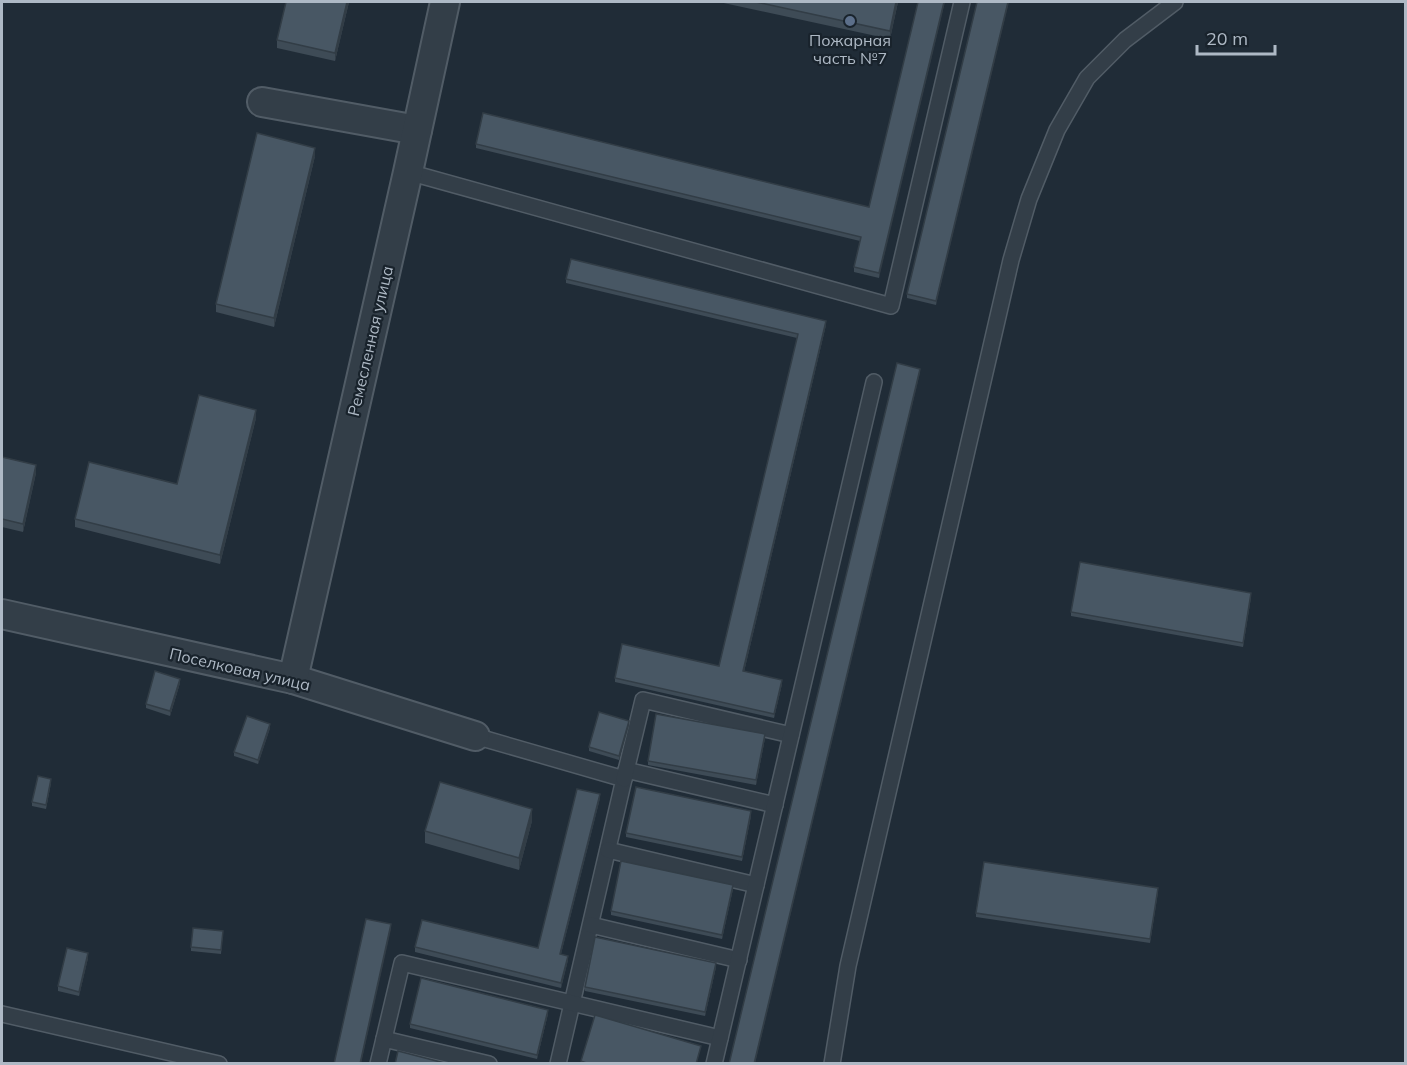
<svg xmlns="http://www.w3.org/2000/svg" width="1407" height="1065" viewBox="0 0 1407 1065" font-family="Mulish,sans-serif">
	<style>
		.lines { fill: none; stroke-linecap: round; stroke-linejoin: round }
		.lane-casing { stroke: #515c66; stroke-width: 18 }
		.street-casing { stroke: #515c66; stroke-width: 32 }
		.lane { stroke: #333e48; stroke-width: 15 }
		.street { stroke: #333e48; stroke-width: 28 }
		.wall { fill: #3e4b56 }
		.shaded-wall { fill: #323d46 }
		.building { fill: #485764; stroke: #323d46; stroke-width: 1.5 }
		.service-dot { fill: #5c6f8a; stroke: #19232c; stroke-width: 2 }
		.labels { text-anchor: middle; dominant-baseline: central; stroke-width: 4.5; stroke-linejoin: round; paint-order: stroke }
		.poi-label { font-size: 16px; fill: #aeb9c5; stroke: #19232c }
		.street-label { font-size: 16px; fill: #aeb9c5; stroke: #19232c }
	</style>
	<rect width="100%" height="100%" fill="#202c37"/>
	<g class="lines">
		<g class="lane-casing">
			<g id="lane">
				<polyline points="408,172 891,306 962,2"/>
				<polyline points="475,736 624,779 558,1064"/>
				<polyline points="626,770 775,805"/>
				<polyline points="624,779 643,700 791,735"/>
				<polyline points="608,850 756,885"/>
				<polyline points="591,925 739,960"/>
				<polyline points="2,1014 219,1064"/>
				<polyline points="384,1039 489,1064"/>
				<polyline points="378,1064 402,963 720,1038"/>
				<polyline points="714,1064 874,382"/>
				<polyline points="832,1064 848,966 1011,260 1029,199 1057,130 1087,78 1125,40 1175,2"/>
			</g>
		</g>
		<g class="street-casing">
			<g id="street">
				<polyline points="262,102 417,130"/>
				<polyline points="2,614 293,679 475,736"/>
				<polyline points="293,679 408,172 445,2"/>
			</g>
		</g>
		<use href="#lane" class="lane"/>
		<use href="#street" class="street"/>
	</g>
	<g class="wall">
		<polygon points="349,2 335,61 277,48 277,40"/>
		<polygon points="719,2 898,2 890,39"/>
		<polygon points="918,2 879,278 854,272 854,267 860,241 476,148 476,144 869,207"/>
		<polygon points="977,2 936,305 907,298 907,294"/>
		<polygon points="315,156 274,327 216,312 216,304"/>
		<polygon points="566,279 826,325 744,672 782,684 774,718 615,682 615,678 719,666 797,338 566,283"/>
		<polygon points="256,418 220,564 75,527 75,519 177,484"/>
		<polygon points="2,457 36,473 23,532 2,527"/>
		<polygon points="1251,597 1243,647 1071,616 1071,612"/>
		<polygon points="180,683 170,716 146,708 146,704"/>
		<polygon points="629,725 619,760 589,751 589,747"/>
		<polygon points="270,728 258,764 234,756 234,752"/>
		<polygon points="765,738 756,785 648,765 648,761"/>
		<polygon points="51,783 46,809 32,806 32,802"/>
		<polygon points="600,798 561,954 568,960 561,988 415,952 415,947 538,948"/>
		<polygon points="751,816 742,861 626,837 626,833"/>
		<polygon points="532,821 519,870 425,843 425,831"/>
		<polygon points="733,889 722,939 611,915 611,911"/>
		<polygon points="1158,892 1150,943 976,917 976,913"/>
		<polygon points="223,931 221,954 191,951 191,947"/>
		<polygon points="88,958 79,996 58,991 58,986"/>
		<polygon points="716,967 705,1016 585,991 585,987"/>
		<polygon points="548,1014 537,1059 410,1028 410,1024"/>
	</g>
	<g class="shaded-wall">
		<polygon points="347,2 349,2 335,61 335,53"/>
		<polygon points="896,2 898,2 890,39 890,31"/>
		<polygon points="944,2 945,2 879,278 879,273"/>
		<polygon points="1008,2 1009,2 936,305 936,301"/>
		<polygon points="315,148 315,156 274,327 274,318"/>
		<polygon points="826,321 826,325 743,676 743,671"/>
		<polygon points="920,369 920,373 755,1064 754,1064"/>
		<polygon points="256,410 256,418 220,564 220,555"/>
		<polygon points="36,465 36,473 23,532 23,524"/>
		<polygon points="1251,593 1251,597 1243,647 1243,643"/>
		<polygon points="180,679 180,683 170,716 170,711"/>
		<polygon points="782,680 782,684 774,718 774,714"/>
		<polygon points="629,721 629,725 619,760 619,756"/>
		<polygon points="270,724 270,728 258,764 258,760"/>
		<polygon points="765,734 765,738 756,785 756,780"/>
		<polygon points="600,794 600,798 560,958 560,954"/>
		<polygon points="532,809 532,821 519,870 519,858"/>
		<polygon points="751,811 751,816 742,861 742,857"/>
		<polygon points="733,885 733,889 722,939 722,935"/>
		<polygon points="391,924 391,929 361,1064 360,1064"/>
		<polygon points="88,953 88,958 79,996 79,992"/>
		<polygon points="568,956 568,960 561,988 561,983"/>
		<polygon points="716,963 716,967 705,1016 705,1012"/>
		<polygon points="548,1010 548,1014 537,1059 537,1055"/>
	</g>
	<g class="building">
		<polygon points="286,2 347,2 335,53 277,40"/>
		<polygon points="756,2 896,2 890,31"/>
		<polygon points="918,2 944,2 879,273 854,267 861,237 476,144 483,113 869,207"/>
		<polygon points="977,2 1008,2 936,301 907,294"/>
		<polygon points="257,133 315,148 274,318 216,304"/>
		<polygon points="571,259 826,321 743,671 782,680 774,714 615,678 622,644 719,666 798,334 566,279"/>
		<polygon points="897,363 920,369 754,1064 729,1064"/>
		<polygon points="199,395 256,410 220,555 75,519 89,462 177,484"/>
		<polygon points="2,457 36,465 23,524 2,519"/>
		<polygon points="1080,562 1251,593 1243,643 1071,612"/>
		<polygon points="155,671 180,679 170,711 146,704"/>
		<polygon points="599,712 629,721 619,756 589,747"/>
		<polygon points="656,714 765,734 756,780 648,761"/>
		<polygon points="247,716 270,724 258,760 234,752"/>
		<polygon points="38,776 51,779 46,805 32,802"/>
		<polygon points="440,782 532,809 519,858 425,831"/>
		<polygon points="636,787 751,811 742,857 626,833"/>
		<polygon points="577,789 600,794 560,954 568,956 561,983 415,947 422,920 538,948"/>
		<polygon points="621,861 733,885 722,935 611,911"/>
		<polygon points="984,862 1158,888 1150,939 976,913"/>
		<polygon points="366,919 391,924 360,1064 334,1064"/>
		<polygon points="193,928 223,931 221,950 191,947"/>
		<polygon points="595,937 716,963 705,1012 585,987"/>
		<polygon points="67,948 88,953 79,992 58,986"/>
		<polygon points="421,978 548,1010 537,1055 410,1024"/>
		<polygon points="595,1015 701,1046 696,1064 589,1064 581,1061"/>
		<polygon points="398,1051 448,1064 395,1064"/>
	</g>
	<circle class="service-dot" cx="850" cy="21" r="6"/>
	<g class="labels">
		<g class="poi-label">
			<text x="850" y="40">Пожарная<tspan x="850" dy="18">часть №7</tspan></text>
		</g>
		<g class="street-label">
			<text transform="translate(370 341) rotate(-77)">Ремесленная улица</text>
			<text transform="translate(240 669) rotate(13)">Поселковая улица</text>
		</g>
	</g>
	<rect width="1407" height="1065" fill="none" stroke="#aeb9c5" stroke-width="6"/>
	<path d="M1197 45v9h78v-9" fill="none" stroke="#aeb9c5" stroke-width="3"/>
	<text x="1206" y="45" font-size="18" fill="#aeb9c5" stroke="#19232c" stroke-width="4.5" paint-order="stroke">20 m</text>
</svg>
